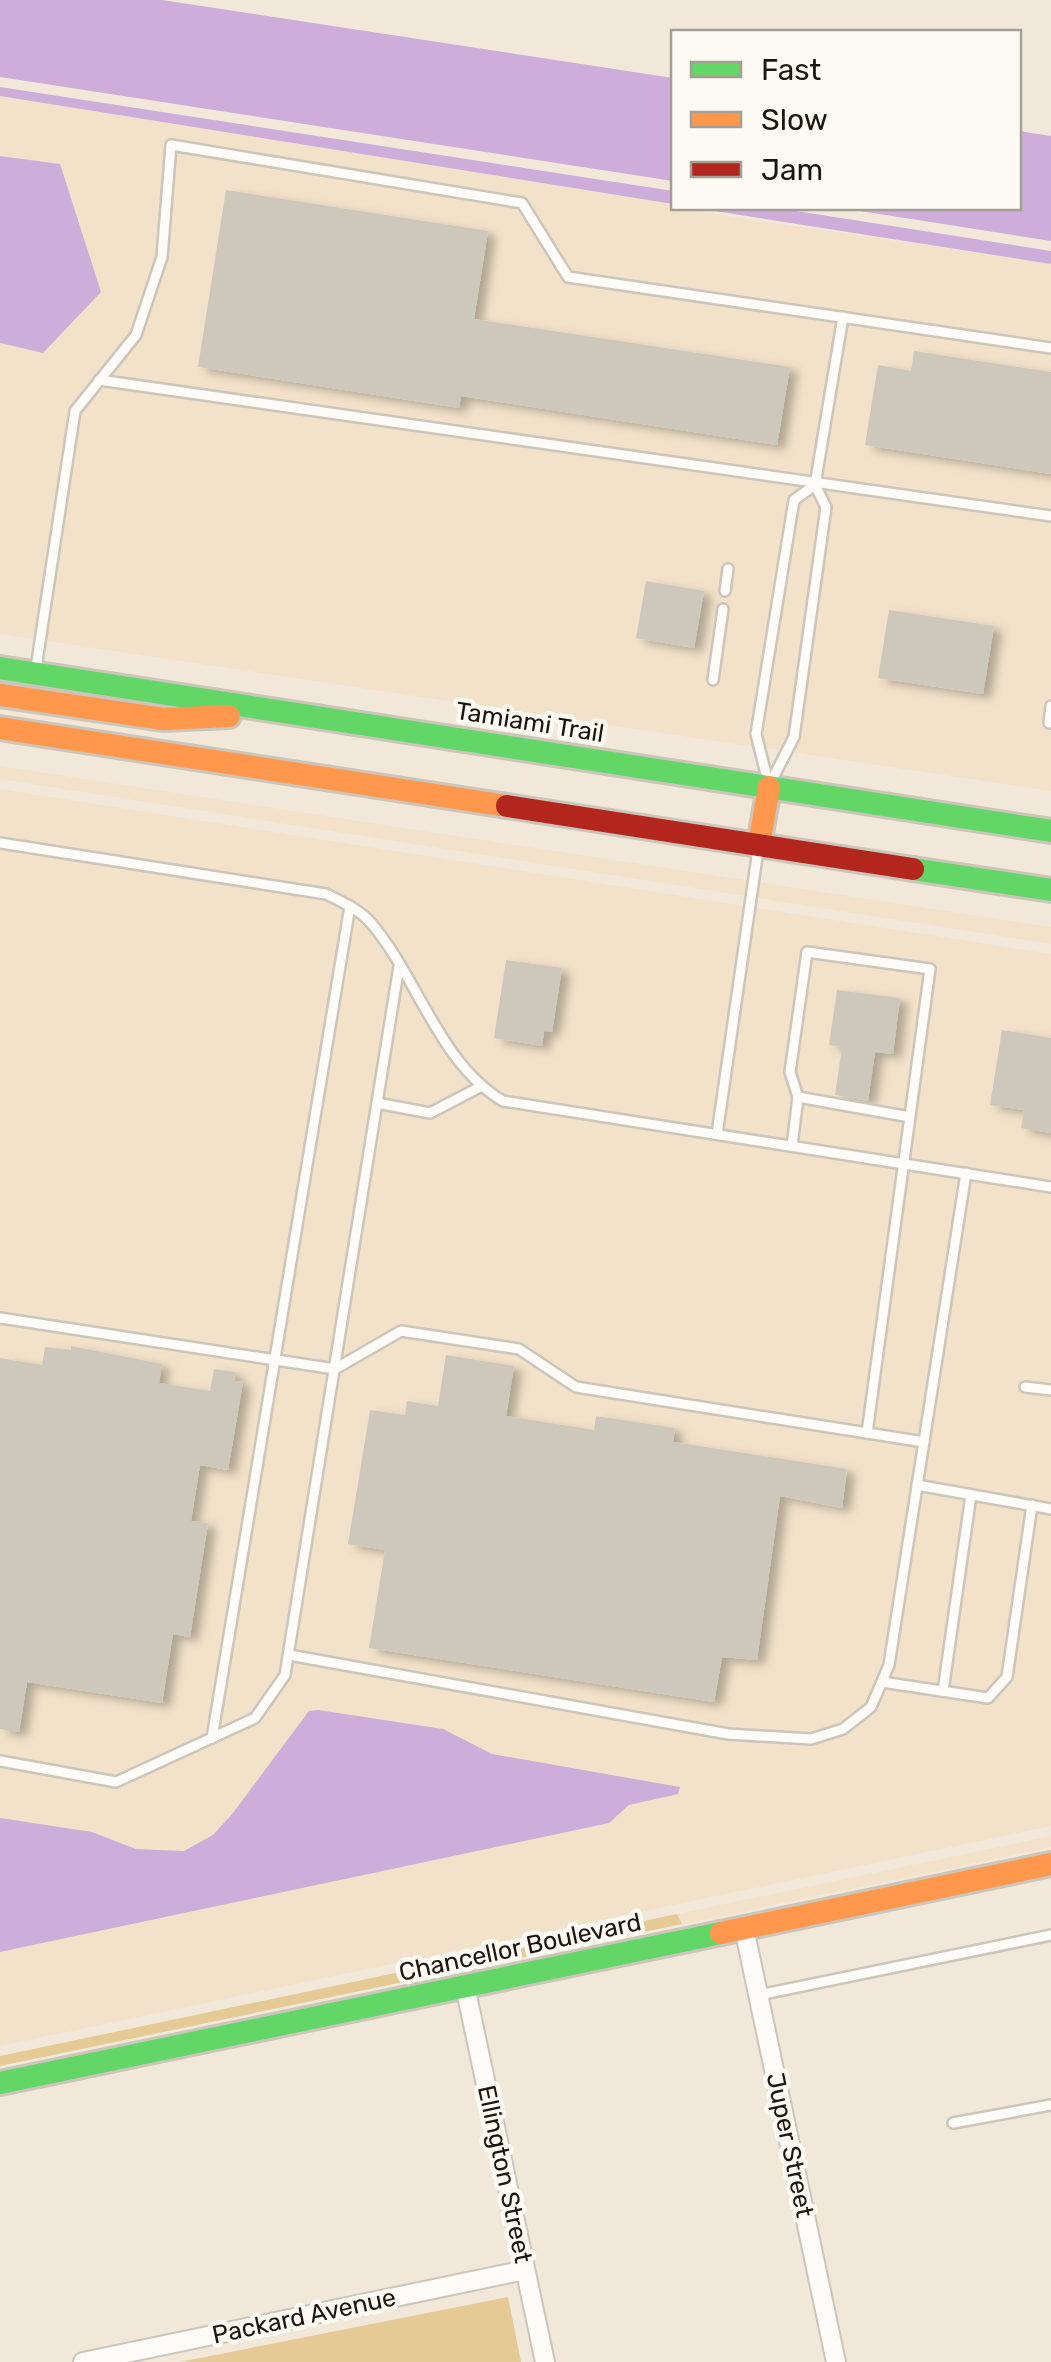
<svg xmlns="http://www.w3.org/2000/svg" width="1051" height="2362" viewBox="0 0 1051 2362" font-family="Rubik,sans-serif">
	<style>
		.built { fill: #f2e2c9 }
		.forest { fill: #e5ca96 }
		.water { fill: #cfaddb }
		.building { fill: #cec8bc; filter: url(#shadow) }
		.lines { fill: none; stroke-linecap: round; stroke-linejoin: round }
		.lane-casing { stroke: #ccc5ba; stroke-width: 14 }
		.street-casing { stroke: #ccc5ba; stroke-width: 22 }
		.fast-casing { stroke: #ccc5ba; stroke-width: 28 }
		.slow-casing { stroke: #ccc5ba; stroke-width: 28 }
		.jam-casing { stroke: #ccc5ba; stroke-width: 28 }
		.lane { stroke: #fdfcf9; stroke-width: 9 }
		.street { stroke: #fdfcf9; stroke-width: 18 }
		.fast { stroke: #63d668; stroke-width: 22 }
		.slow { stroke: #ff974d; stroke-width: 22 }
		.jam { stroke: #b3261e; stroke-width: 22 }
		.labels { text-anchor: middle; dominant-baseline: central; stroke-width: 9; stroke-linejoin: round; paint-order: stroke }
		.street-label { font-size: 25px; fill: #1c160c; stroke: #fdfaf4 }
	</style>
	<defs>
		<filter id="shadow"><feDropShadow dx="8" dy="4.5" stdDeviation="5" flood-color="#0004"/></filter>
	</defs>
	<rect width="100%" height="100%" fill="#f1e8d9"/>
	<g class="built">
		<polygon points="0,96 673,204 674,208 1051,264 1051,791 0,634 0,343 43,353 60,164 0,156"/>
		<polygon points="0,766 1051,927 1051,944 0,779"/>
		<polygon points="0,789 1051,954 1051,1826 0,2046"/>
		<polygon points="1051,1836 1051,1847 682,1924 677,1914"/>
	</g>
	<g class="forest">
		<polygon points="677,1914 682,1924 0,2066 0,2056"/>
		<polygon points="508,2297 521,2362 180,2362"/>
	</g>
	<g class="water">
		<polygon points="0,0 162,0 673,78 673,181 0,77"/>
		<polygon points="0,87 673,191 673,204 0,96"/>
		<polygon points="1019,131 1051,136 1051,241 841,208 1018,208"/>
		<polygon points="0,156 60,164 101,292 43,353 0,343"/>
		<polygon points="696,208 777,208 1051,251 1051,264"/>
		<polygon points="318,1710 443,1729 492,1754 680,1787 678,1794 629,1805 609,1823 0,1952 0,1818 92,1832 136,1849 184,1851 213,1835 233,1813 309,1711"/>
	</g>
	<g class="building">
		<polygon points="226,190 488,231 474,319 790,367 777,445 461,396 459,408 198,367"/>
		<polygon points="914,351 1051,372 1051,474 865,445 878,365 911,371"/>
		<polygon points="646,581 704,591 694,648 636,638"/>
		<polygon points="889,610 994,626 983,694 878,678"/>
		<polygon points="506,960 562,968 552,1032 544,1031 542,1046 494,1038"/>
		<polygon points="837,990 900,998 893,1054 875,1052 868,1101 835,1095 842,1047 829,1045"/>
		<polygon points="1002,1030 1051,1038 1051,1133 1021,1128 1024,1110 990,1105"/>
		<polygon points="71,1346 162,1364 159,1383 210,1391 214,1369 235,1372 234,1381 243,1382 228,1470 200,1465 191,1521 208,1523 190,1637 173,1634 162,1703 27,1682 19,1732 0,1729 0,1358 42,1365 45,1347 71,1350"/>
		<polygon points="446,1355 514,1366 506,1416 594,1430 596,1416 675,1428 673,1442 847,1469 842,1508 780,1496 757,1660 722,1657 714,1702 369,1648 385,1550 348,1544 370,1410 405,1415 407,1401 438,1406"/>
	</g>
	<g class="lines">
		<g class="lane-casing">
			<g id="lane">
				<polyline points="99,380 1051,516"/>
				<polyline points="725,591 728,569"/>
				<polyline points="36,668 75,411 136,335 162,257 171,145 522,203 568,277 1051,348"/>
				<polyline points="713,680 723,609"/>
				<polyline points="1049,723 1051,706"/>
				<polyline points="772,780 794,737 826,507 815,485 843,317"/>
				<polyline points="768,782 756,734 794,500 815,485"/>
				<path d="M0 843 326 894C342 902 359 909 371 923 418 978 439 1063 503 1101L1051 1187"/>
				<polyline points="377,1103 430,1113 480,1087"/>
				<polyline points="717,1134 758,850"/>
				<polyline points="792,1146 798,1097"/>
				<polyline points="0,1318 335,1369 401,1331 519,1349 576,1387 924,1442"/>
				<polyline points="1025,1387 1051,1390"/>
				<polyline points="867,1433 930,969 807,952 790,1072 798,1097 910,1117"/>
				<polyline points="917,1485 1051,1509"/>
				<polyline points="289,1655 728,1734 811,1739 843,1729 871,1707 889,1665 966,1173"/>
				<polyline points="882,1682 988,1698 1007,1677 1032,1505"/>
				<polyline points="943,1691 971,1495"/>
				<polyline points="212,1738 350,906"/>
				<polyline points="0,1761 116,1782 255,1718 285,1675 399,966"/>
				<polyline points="759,1995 1051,1935"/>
				<polyline points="953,2123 1051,2105"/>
			</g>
		</g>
		<g class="street-casing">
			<g id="street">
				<polyline points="744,1928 836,2362"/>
				<polyline points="465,1986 545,2362"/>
				<polyline points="83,2362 525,2270"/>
			</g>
		</g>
		<g class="fast-casing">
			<g id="fast">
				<polyline points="0,668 1051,831"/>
				<polyline points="913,869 1051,890"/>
				<polyline points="0,2083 721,1933"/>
			</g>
		</g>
		<g class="slow-casing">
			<g id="slow">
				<polyline points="0,695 163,719 229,716"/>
				<polyline points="0,728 507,806"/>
				<polyline points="759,845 769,787"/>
				<polyline points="721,1933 1051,1864"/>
			</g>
		</g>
		<g class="jam-casing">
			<polyline id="jam" points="507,806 913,869"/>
		</g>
		<use href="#lane" class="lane"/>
		<use href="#street" class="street"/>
		<use href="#fast" class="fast"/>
		<use href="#slow" class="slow"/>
		<use href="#jam" class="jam"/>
	</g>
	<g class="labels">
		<g class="street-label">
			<text transform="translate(530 722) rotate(9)">Tamiami Trail</text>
			<text transform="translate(520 1947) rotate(-12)">Chancellor Boulevard</text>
			<text transform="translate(790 2145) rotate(78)">Juper Street</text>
			<text transform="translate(505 2174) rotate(78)">Ellington Street</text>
			<text transform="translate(304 2316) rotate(-12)">Packard Avenue</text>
		</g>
	</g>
	<rect x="671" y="30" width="350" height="180" fill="#fdfaf4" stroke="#a39f97" stroke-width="2.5"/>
	<rect x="691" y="62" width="50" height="15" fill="#63d668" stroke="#a39f97" stroke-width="2.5"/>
	<text x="761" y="80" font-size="30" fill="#1c160c">Fast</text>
	<rect x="691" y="112" width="50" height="15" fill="#ff974d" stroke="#a39f97" stroke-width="2.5"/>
	<text x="761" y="130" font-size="30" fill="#1c160c">Slow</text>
	<rect x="691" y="162" width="50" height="15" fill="#b3261e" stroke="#a39f97" stroke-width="2.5"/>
	<text x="761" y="180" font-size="30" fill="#1c160c">Jam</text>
</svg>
